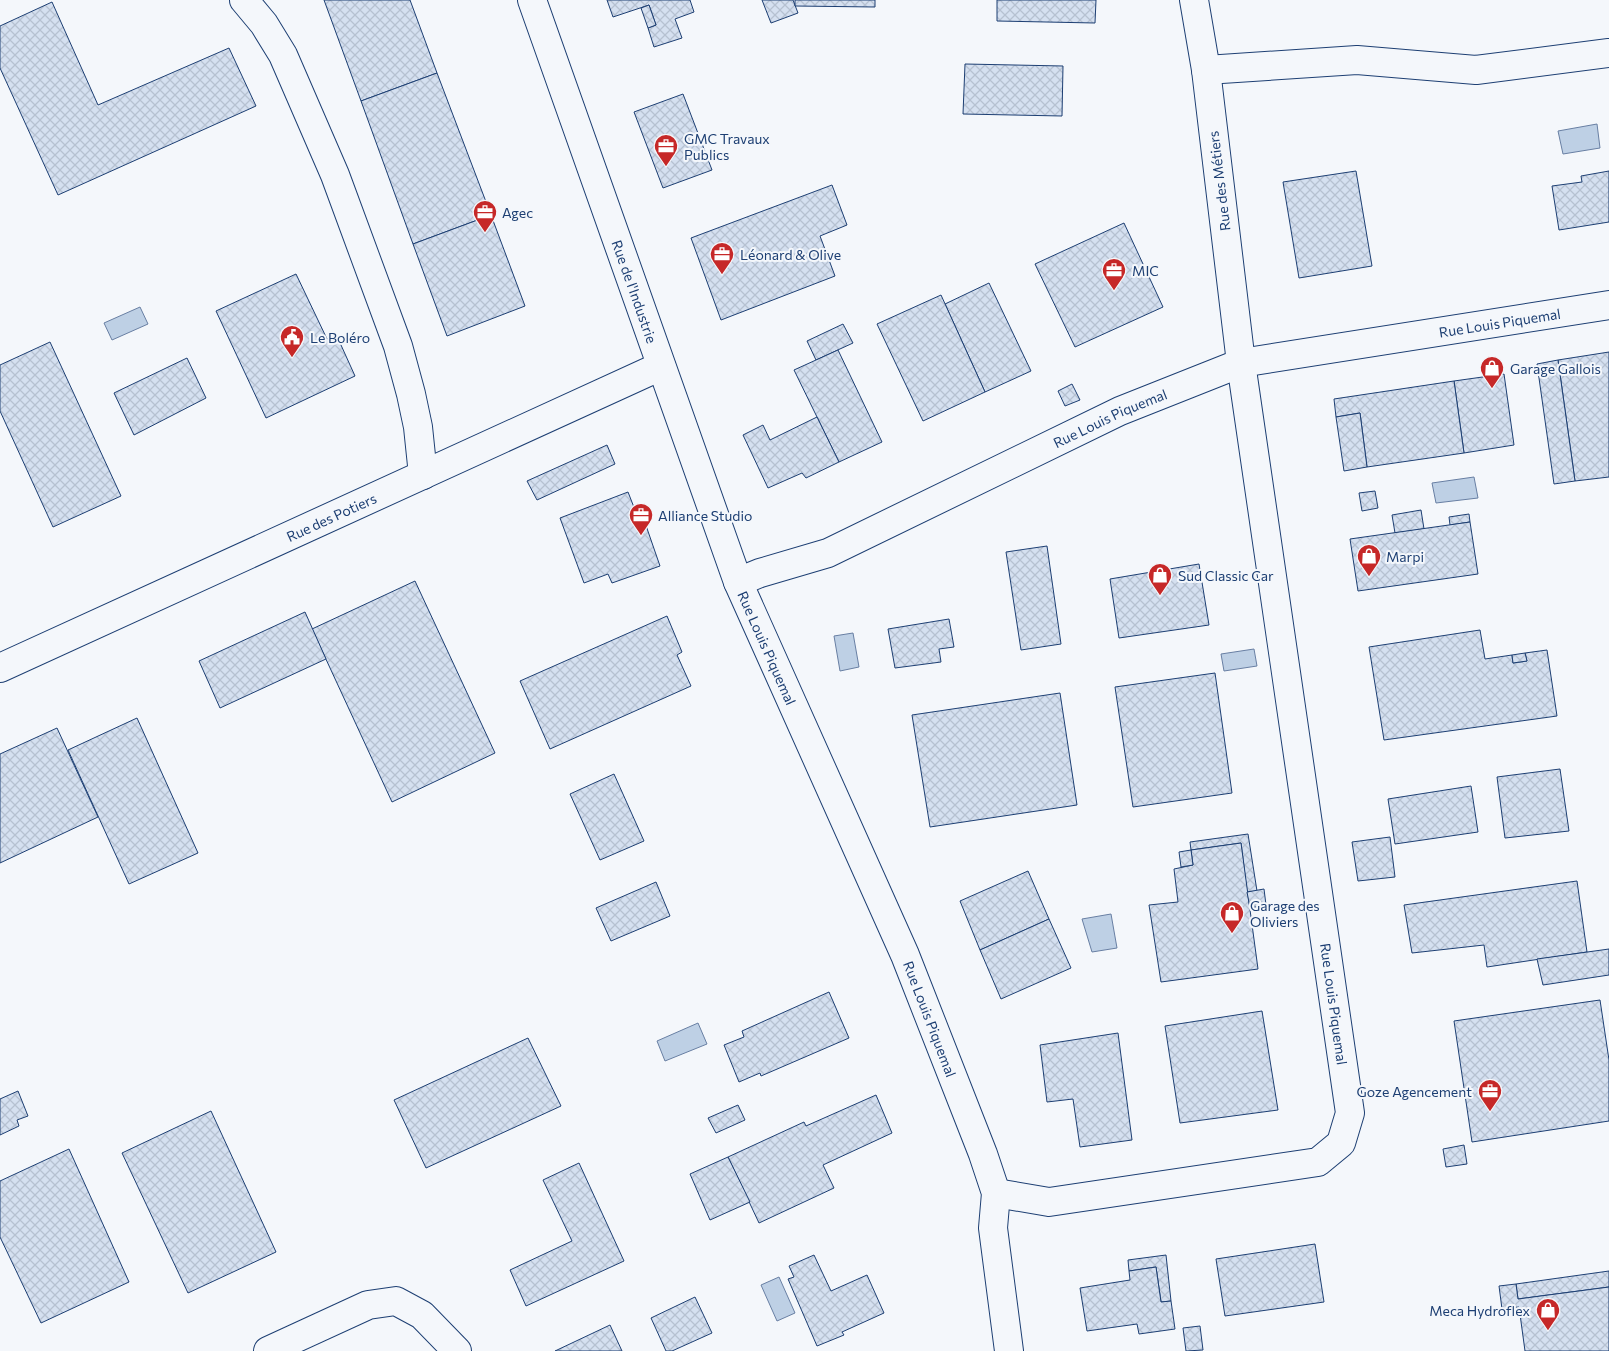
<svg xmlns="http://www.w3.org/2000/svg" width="1609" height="1351" viewBox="0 0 1609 1351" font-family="Commissioner,sans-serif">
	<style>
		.water { fill: #bed0e5; stroke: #687fa3 }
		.building { fill: url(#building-cross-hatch); stroke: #1d3f73 }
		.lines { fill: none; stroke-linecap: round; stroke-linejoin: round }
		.minor-casing { stroke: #1d3f73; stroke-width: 30 }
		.minor { stroke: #f4f7fb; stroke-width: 28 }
		.labels { text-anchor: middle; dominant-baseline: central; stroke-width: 4; stroke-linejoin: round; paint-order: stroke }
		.poi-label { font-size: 14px; fill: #1d3f73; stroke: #f4f7fb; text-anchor: start }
		.street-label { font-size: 14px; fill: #1d3f73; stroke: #f4f7fb }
	</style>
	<defs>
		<pattern id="building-cross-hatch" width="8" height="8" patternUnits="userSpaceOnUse" patternTransform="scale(1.25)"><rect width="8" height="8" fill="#d5e0f0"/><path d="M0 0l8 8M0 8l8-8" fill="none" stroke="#b6c1d1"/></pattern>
	</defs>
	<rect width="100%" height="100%" fill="#f4f7fb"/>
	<g class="water">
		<polygon points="1597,124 1600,148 1563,154 1558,131"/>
		<polygon points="140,307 148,324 112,340 104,323"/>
		<polygon points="1474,477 1478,498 1436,503 1432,483"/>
		<polygon points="853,633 859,667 840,671 834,636"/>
		<polygon points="1254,649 1257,666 1224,671 1221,654"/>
		<polygon points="1111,914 1117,948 1092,952 1082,919"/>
		<polygon points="698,1023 707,1044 665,1061 657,1041"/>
		<polygon points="779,1277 795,1313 777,1321 761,1285"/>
	</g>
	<g class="building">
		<polygon points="324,0 410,0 437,73 361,101"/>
		<polygon points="607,0 690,0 694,12 675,19 682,38 654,47 648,28 656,25 649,5 613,17"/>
		<polygon points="762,0 793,0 798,13 771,23"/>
		<polygon points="795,0 875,0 875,7 795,6"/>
		<polygon points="997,0 1096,0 1095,23 997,21"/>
		<polygon points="52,2 98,105 229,48 256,106 58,195 0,68 0,26"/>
		<polygon points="649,5 656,25 648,28 641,8"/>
		<polygon points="965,64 1063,66 1062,116 963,114"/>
		<polygon points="437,73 491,215 413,244 361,101"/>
		<polygon points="683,94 712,170 663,188 634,112"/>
		<polygon points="1356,171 1372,266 1299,278 1283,182"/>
		<polygon points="1609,171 1609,222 1559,230 1552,186 1582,182 1581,176"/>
		<polygon points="832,185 847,225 820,236 835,276 721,320 691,238"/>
		<polygon points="491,215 525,306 447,336 413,244"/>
		<polygon points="1124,223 1163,307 1075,347 1035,264"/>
		<polygon points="296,274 327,339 336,334 355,376 266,418 216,311"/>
		<polygon points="989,283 1031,371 985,392 945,304"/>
		<polygon points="941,295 985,392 923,421 877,324"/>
		<polygon points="843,324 853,343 816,360 807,341"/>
		<polygon points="50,342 121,496 53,527 0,411 0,365"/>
		<polygon points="838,350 882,442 839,462 794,370"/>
		<polygon points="1609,352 1609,477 1575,481 1558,360"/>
		<polygon points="187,358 206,398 134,435 114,393"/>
		<polygon points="1558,360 1575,481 1554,484 1537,364"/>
		<polygon points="1504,374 1514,445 1464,453 1454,381"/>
		<polygon points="1454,381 1464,453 1367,467 1360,413 1336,417 1334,399"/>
		<polygon points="1072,384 1080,400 1065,406 1058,391"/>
		<polygon points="1360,413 1367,467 1344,471 1336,417"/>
		<polygon points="817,417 839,462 806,478 802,473 768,488 743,435 763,425 770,440"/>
		<polygon points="607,445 615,464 537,500 527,481"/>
		<polygon points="1375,491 1378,508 1362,511 1359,493"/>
		<polygon points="628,492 637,515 642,514 660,566 612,583 608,574 584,583 560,518"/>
		<polygon points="1421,510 1424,529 1395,533 1392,515"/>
		<polygon points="1469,514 1470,522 1450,525 1449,517"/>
		<polygon points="1470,522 1478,574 1358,591 1350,539"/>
		<polygon points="1047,546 1061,644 1021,650 1006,552"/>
		<polygon points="1199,564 1209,625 1119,638 1110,579"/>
		<polygon points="415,581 495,753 392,802 312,629"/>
		<polygon points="305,612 326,659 220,708 199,661"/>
		<polygon points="667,616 682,652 677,655 691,686 550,749 520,681"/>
		<polygon points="949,619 954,647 939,649 941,662 895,668 888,629"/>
		<polygon points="1480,630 1485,659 1512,655 1513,663 1527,661 1525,653 1547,650 1557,716 1384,740 1369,647"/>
		<polygon points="1525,653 1527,661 1513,663 1512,655"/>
		<polygon points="1215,673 1232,793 1133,807 1115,687"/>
		<polygon points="1060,693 1077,805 930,827 912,715"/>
		<polygon points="137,718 198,853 129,884 68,750"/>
		<polygon points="57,728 98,817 0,863 0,754"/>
		<polygon points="1560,769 1569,831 1505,838 1497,777"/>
		<polygon points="614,774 644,841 600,860 570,794"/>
		<polygon points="1471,786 1478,832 1395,844 1388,799"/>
		<polygon points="1248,834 1257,891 1247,892 1241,843 1191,850 1190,842"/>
		<polygon points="1390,837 1395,877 1358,881 1352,842"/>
		<polygon points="1241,843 1258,969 1161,982 1149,905 1178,902 1174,869 1193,865 1191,850"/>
		<polygon points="1191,850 1193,865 1181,867 1179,852"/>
		<polygon points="1028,871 1049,919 980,950 960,901"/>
		<polygon points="1577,881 1587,952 1487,967 1484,945 1412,953 1404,905"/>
		<polygon points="656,882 670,916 611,941 596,908"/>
		<polygon points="1264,889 1266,905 1250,908 1247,892"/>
		<polygon points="1049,919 1071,968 1001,999 980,950"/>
		<polygon points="1609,949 1609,975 1543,985 1537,959"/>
		<polygon points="829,992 849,1038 761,1076 760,1073 739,1082 724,1045 744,1037 742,1031"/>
		<polygon points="1600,1000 1609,1060 1609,1121 1472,1142 1454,1021"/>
		<polygon points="1262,1011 1278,1110 1180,1123 1165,1026"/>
		<polygon points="1118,1033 1132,1140 1080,1147 1073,1099 1047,1102 1040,1045"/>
		<polygon points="528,1038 561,1106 426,1168 394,1100"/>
		<polygon points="18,1091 28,1116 17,1120 19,1126 0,1135 0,1099"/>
		<polygon points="876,1095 892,1133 823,1165 834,1188 759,1223 728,1157 804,1122 806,1126"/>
		<polygon points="738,1105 745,1120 716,1133 708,1118"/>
		<polygon points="211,1111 276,1252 188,1293 122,1153"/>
		<polygon points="1464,1145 1467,1164 1446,1167 1443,1149"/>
		<polygon points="69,1149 129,1282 41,1323 0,1237 0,1181"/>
		<polygon points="728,1157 750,1202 710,1220 690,1174"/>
		<polygon points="579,1163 624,1261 526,1306 510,1270 572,1241 543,1180"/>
		<polygon points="1315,1244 1324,1302 1225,1316 1216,1259"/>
		<polygon points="814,1255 831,1291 867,1275 884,1313 842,1332 844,1335 817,1346 788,1279 794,1277 789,1266"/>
		<polygon points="1166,1255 1171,1301 1161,1302 1156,1267 1129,1271 1128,1260"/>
		<polygon points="1156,1267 1161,1302 1171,1301 1175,1329 1139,1334 1137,1324 1087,1331 1080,1288 1130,1280 1129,1271"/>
		<polygon points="1609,1271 1609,1287 1518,1299 1516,1284"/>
		<polygon points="1516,1284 1518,1299 1609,1287 1609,1351 1525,1351 1519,1307 1502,1309 1499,1286"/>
		<polygon points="695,1297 712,1333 672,1351 666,1351 651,1318"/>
		<polygon points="610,1325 622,1351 555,1351"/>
		<polygon points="1200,1326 1203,1350 1186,1351 1183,1328"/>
	</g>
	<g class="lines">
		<g class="minor-casing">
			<g id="minor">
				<polyline points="244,0 264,24 283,55 335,175 398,346 411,394 418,427 423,475"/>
				<path id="s1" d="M532 0 738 582"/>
				<polyline points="1206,70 1357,60 1476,70 1609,53"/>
				<path id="s2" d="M0 668 661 366"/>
				<polyline points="996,1193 1049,1202 1318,1162 1341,1143 1350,1113 1241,363 1206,70 1194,0"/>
				<polyline points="268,1351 368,1305 396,1301 422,1315 457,1351"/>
				<path id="s3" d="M1009 1351 993 1228 996 1193 983 1154 905 955 738 582 760 573 828 553 1120 411 1241 363 1609 305"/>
			</g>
		</g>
		<use href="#minor" class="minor"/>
	</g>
	<defs>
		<g id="office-pin" transform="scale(1.25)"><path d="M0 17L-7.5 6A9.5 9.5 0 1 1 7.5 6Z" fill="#c62828" stroke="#f4f7fb"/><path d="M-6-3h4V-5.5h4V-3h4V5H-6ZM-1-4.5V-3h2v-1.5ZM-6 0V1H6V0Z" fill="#fff"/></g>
		<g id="civic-pin" transform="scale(1.25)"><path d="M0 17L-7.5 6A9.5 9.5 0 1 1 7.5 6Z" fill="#c62828" stroke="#f4f7fb"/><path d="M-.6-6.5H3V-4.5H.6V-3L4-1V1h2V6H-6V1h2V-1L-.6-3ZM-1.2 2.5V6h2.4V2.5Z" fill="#fff"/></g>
		<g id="shop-pin" transform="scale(1.25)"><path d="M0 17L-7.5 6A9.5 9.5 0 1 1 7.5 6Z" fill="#c62828" stroke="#f4f7fb"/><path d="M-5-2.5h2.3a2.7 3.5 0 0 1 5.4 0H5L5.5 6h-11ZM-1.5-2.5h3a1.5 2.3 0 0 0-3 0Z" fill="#fff"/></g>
	</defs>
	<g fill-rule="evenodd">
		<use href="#office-pin" x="666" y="146"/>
		<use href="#office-pin" x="485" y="212"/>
		<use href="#office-pin" x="722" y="254"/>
		<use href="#office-pin" x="1114" y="270"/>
		<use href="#civic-pin" x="292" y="337"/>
		<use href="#shop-pin" x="1492" y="368"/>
		<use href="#office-pin" x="641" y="515"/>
		<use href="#shop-pin" x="1369" y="556"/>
		<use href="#shop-pin" x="1160" y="575"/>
		<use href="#shop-pin" x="1232" y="913"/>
		<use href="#office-pin" x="1490" y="1091"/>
		<use href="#shop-pin" x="1548" y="1310"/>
	</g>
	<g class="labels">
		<g class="poi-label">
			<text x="684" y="138">GMC Travaux<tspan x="684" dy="16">Publics</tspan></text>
			<text x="502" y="212">Agec</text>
			<text x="740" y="254">Léonard &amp; Olive</text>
			<text x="1132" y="270">MIC</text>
			<text x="310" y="337">Le Boléro</text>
			<text x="1510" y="368">Garage Gallois</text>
			<text x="658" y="515">Alliance Studio</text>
			<text x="1386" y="556">Marpi</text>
			<text x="1178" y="575">Sud Classic Car</text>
			<text x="1250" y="905">Garage des<tspan x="1250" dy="16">Oliviers</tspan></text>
			<text x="1472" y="1091" text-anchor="end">Goze Agencement</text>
			<text x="1530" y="1310" text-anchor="end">Meca Hydroflex</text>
		</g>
		<g class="street-label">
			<text transform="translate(1219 181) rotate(-97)">Rue des Métiers</text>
			<text stroke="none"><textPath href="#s1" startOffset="309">Rue de l'Industrie</textPath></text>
			<text stroke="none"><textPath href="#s3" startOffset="1634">Rue Louis Piquemal</textPath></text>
			<text stroke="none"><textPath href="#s3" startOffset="1230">Rue Louis Piquemal</textPath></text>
			<text stroke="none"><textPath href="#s2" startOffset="364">Rue des Potiers</textPath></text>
			<text transform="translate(767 648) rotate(66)">Rue Louis Piquemal</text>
			<text transform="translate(1334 1004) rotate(82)">Rue Louis Piquemal</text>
			<text transform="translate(930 1019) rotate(69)">Rue Louis Piquemal</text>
		</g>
	</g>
</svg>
